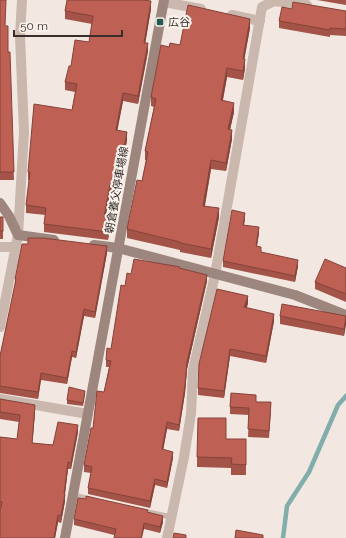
<svg xmlns="http://www.w3.org/2000/svg" width="346" height="538" viewBox="0 0 346 538" font-family="Raleway,'Noto Sans JP',sans-serif">
	<style>
		.lines { fill: none; stroke-linecap: round; stroke-linejoin: round }
		.stream { stroke: #81adaa; stroke-width: 4.5 }
		.lane { stroke: #cab7ad; stroke-width: 5.5 }
		.street { stroke: #cab7ad; stroke-width: 10 }
		.secondary { stroke: #9d867e; stroke-width: 10 }
		.wall { fill: #a35347 }
		.shaded-wall { fill: #85433a }
		.building { fill: #be6053; stroke: #85433a }
		.poi-dot { fill: #235855; stroke: #faf3ed; stroke-width: 1.5 }
		.labels { text-anchor: middle; dominant-baseline: central; stroke-width: 4; stroke-linejoin: round; paint-order: stroke }
		.poi-label { font-size: 11px; fill: #392e2b; stroke: #faf3ed; text-anchor: start }
		.street-label { font-size: 11px; fill: #392e2b; stroke: #faf3ed }
	</style>
	<rect width="100%" height="100%" fill="#f2e8e1"/>
	<g class="lines">
		<polyline class="stream" points="283,538 287,506 309,472 338,405 346,396"/>
		<g class="lane">
			<polyline points="73,495 92,500"/>
			<polyline points="142,511 171,517"/>
		</g>
		<g class="street">
			<polyline points="164,2 201,9"/>
			<polyline points="232,15 260,21"/>
			<polyline points="0,247 15,247"/>
			<polyline points="0,327 18,235 24,132 20,36 22,0"/>
			<polyline points="0,399 88,414"/>
			<polyline points="167,538 184,457 191,414 193,370 215,275 262,7 274,1 307,5"/>
		</g>
		<g class="secondary">
			<polyline points="0,203 9,216 18,235 54,240"/>
			<polyline points="94,245 118,248 295,295 346,315"/>
			<polyline points="65,538 164,0"/>
		</g>
	</g>
	<g class="wall">
		<polygon points="0,0 5,26 8,52 14,180 0,180"/>
		<polygon points="317,0 346,0 346,5"/>
		<polygon points="151,9 145,43 148,51 138,104 123,101 117,130 127,140 117,194 110,193 105,218 110,226 108,240 44,232 44,224 46,215 26,213 26,205 29,180 28,180 28,172 72,110 75,92 65,90 65,82 71,66 89,42 92,24 65,19 65,11"/>
		<polygon points="292,9 346,11 346,36 330,35 330,37 279,28 279,21"/>
		<polygon points="250,28 244,59 245,68 243,80 227,77 223,100 234,112 230,130 232,139 226,171 211,169 205,206 219,217 211,258 180,252 180,250 127,238 127,229 142,181 146,160 145,160 145,151 154,107 151,106 151,97 169,47"/>
		<rect x="0" y="217" width="3" height="22"/>
		<polygon points="245,218 244,225 259,233 257,246 261,252 298,266 295,282 223,267 223,261"/>
		<polygon points="107,253 95,318 84,316 76,358 72,357 67,384 41,380 38,399 0,393 0,356 15,285 15,279"/>
		<polygon points="180,268 207,281 187,369 185,393 179,431 167,429 163,450 173,458 167,488 155,485 150,508 88,494 88,488 91,473 84,472 84,465 93,428 104,392 109,367 106,367 106,360 111,349 125,286 131,274"/>
		<polygon points="346,268 346,302 315,289 315,282"/>
		<polygon points="248,304 246,308 274,321 266,363 230,356 224,398 198,395 198,388"/>
		<polygon points="280,316 346,316 344,336 280,324"/>
		<polygon points="85,394 83,406 67,404 67,400"/>
		<polygon points="0,399 35,412 32,443 53,445 78,432 71,469 68,469 65,494 65,501 61,523 58,522 55,538 0,538 1,508 0,508 0,437 17,439 19,422 0,419"/>
		<polygon points="256,402 271,410 269,438 248,437 249,415 230,414 230,407"/>
		<polygon points="226,439 246,439 246,475 231,475 231,468 197,467 197,457"/>
		<polygon points="148,512 163,522 160,533 144,529 114,535 74,525 74,519"/>
	</g>
	<g class="shaded-wall">
		<polygon points="151,1 151,9 144,51 144,43"/>
		<polygon points="250,19 250,28 243,67 243,59"/>
		<polygon points="148,43 148,51 138,104 138,96"/>
		<polygon points="245,59 245,68 243,80 243,71"/>
		<polygon points="227,68 227,77 221,109 221,100"/>
		<polygon points="123,93 123,101 116,138 116,130"/>
		<polygon points="234,103 234,112 228,138 228,129"/>
		<polygon points="232,130 232,139 226,171 226,163"/>
		<polygon points="127,132 127,140 117,194 117,186"/>
		<polygon points="211,160 211,169 203,214 203,206"/>
		<polygon points="110,185 110,193 104,225 104,217"/>
		<polygon points="219,208 219,217 211,258 211,249"/>
		<polygon points="245,213 245,218 243,231 243,225"/>
		<polygon points="110,218 110,226 108,240 108,232"/>
		<polygon points="259,227 259,233 256,252 256,246"/>
		<polygon points="107,246 107,253 95,318 95,312"/>
		<polygon points="298,260 298,266 295,282 295,276"/>
		<polygon points="207,275 207,281 187,369 185,393 179,431 179,425 187,362"/>
		<polygon points="248,296 248,304 244,315 244,307"/>
		<polygon points="84,309 84,316 76,358 76,352"/>
		<polygon points="274,314 274,321 266,363 266,356"/>
		<polygon points="346,317 346,325 344,336 344,329"/>
		<polygon points="230,349 230,356 224,398 224,391"/>
		<polygon points="72,351 72,357 67,384 67,378"/>
		<polygon points="41,373 41,380 38,399 38,392"/>
		<polygon points="35,405 35,412 32,449 32,443"/>
		<polygon points="167,422 167,429 162,456 162,449"/>
		<polygon points="78,425 78,432 71,469 71,463"/>
		<polygon points="173,452 173,458 167,488 167,482"/>
		<polygon points="68,462 68,469 64,501 64,494"/>
		<polygon points="155,479 155,485 150,508 150,501"/>
		<polygon points="65,494 65,501 61,523 61,516"/>
		<polygon points="58,515 58,522 55,538 54,538"/>
		<polygon points="163,516 163,522 160,533 160,527"/>
		<polygon points="144,523 144,529 142,538 141,538"/>
	</g>
	<g class="building">
		<polygon points="0,0 6,0 5,26 8,26 8,52 10,52 14,172 0,172"/>
		<polygon points="67,0 143,0 151,1 144,43 148,43 138,96 123,93 116,130 127,132 117,186 110,185 104,217 110,218 108,232 44,224 46,208 26,205 30,172 28,172 34,104 72,110 77,84 65,82 69,66 71,66 75,40 89,42 93,16 65,11"/>
		<polygon points="293,2 346,11 346,29 330,28 330,30 279,21 282,7 292,9"/>
		<polygon points="188,5 250,19 243,59 245,59 243,71 227,68 221,100 234,103 228,129 232,130 226,163 211,160 203,206 219,208 211,249 180,243 180,242 127,229 137,180 142,181 148,152 145,151 156,99 151,97 161,45 169,47 170,43 180,45"/>
		<polygon points="232,210 245,213 243,225 259,227 256,246 261,247 261,252 298,260 295,276 223,261"/>
		<rect x="0" y="217" width="3" height="14"/>
		<polygon points="28,238 43,238 107,246 95,312 84,309 76,352 72,351 67,378 41,373 38,392 0,386 0,356 16,279 15,279 22,244 28,244"/>
		<polygon points="134,259 180,267 179,268 207,275 187,362 185,386 179,425 167,422 162,449 173,452 167,482 155,479 150,501 88,488 92,467 84,465 91,428 93,428 97,391 104,392 111,361 106,360 107,348 111,349 121,285 125,286 127,273 131,274"/>
		<polygon points="325,259 346,268 346,294 315,282"/>
		<polygon points="217,289 248,296 244,307 274,314 266,356 230,349 224,391 198,388 199,364"/>
		<polygon points="282,304 346,316 344,329 280,316"/>
		<polygon points="69,387 85,391 83,403 67,400"/>
		<polygon points="231,393 256,395 256,402 271,402 269,431 248,429 249,408 230,407"/>
		<polygon points="0,399 35,405 32,443 53,445 58,422 78,425 71,463 68,462 64,494 65,494 61,516 58,515 54,538 0,538 0,512 2,502 0,501 0,437 17,439 20,415 0,412"/>
		<polygon points="198,418 226,418 226,439 246,439 246,465 231,464 232,458 197,457"/>
		<polygon points="86,496 148,510 147,512 163,516 160,527 144,523 141,538 114,538 116,529 74,519 78,498 86,499"/>
		<polygon points="236,530 263,535 263,538 235,538"/>
		<polygon points="174,533 186,535 186,538 173,538"/>
	</g>
	<rect class="poi-dot" x="156" y="18" width="8" height="8" rx="2"/>
	<g class="labels">
		<g class="poi-label">
			<text x="168" y="22">広谷</text>
		</g>
		<g class="street-label">
			<text transform="translate(117 190) rotate(-80)">朝倉養父停車場線</text>
		</g>
	</g>
	<path d="M14 30v6h108v-6" fill="none" stroke="#392e2b" stroke-width="2"/>
	<text x="20" y="30" font-size="12" fill="#392e2b" stroke="#faf3ed" stroke-width="3" paint-order="stroke">50 m</text>
</svg>
